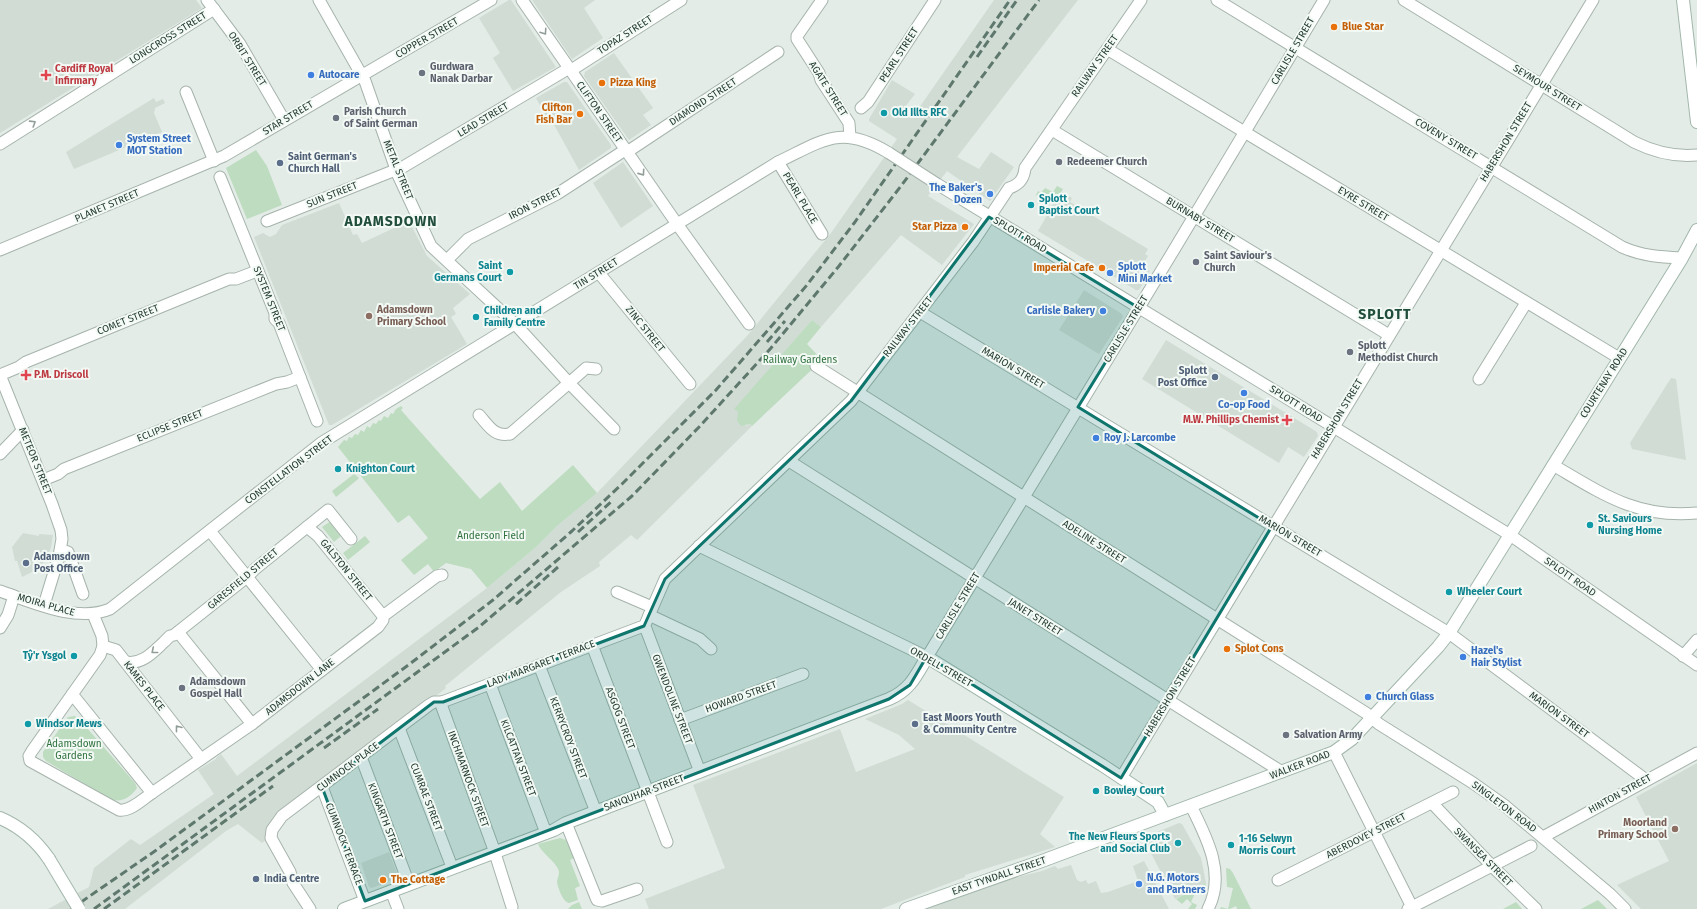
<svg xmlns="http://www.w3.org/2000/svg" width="1697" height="909" viewBox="0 0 1697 909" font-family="'Fira Sans',sans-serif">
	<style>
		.built { fill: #d1dcd5 }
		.green { fill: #bddcc0 }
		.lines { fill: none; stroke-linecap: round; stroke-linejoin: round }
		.street-casing { stroke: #a6b4ac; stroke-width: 13 }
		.secondary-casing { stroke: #a2b7ac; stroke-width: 14 }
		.street { stroke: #fff; stroke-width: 11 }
		.secondary { stroke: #fff; stroke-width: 12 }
		.rail { stroke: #5e786d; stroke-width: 3; stroke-dasharray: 8 4; stroke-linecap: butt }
		.street-bridge-casing { stroke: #a6b4ac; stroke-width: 13; stroke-linecap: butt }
		.secondary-bridge-casing { stroke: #a2b7ac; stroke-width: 14; stroke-linecap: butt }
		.street-bridge { stroke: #fff; stroke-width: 11 }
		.secondary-bridge { stroke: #fff; stroke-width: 12 }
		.oneway { stroke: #919e98 }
		.marked { fill: #0f766e; fill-opacity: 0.2; stroke: #0f766e; stroke-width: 3; stroke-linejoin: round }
		.food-dot { fill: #e8710a; stroke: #f3f9f5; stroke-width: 1.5 }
		.worship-dot { fill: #6b7280; stroke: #f3f9f5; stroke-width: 1.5 }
		.health-dot { fill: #e0444e; stroke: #f3f9f5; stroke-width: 1.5 }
		.shop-dot { fill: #3f7fe0; stroke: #f3f9f5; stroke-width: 1.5 }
		.culture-dot { fill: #0f9aa8; stroke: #f3f9f5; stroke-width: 1.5 }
		.service-dot { fill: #5c6f8a; stroke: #f3f9f5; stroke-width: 1.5 }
		.education-dot { fill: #8d6e63; stroke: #f3f9f5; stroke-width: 1.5 }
		.labels { text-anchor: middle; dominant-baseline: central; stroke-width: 4; stroke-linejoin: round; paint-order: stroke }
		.food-label { font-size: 10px; font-weight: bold; fill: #c56008; stroke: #f3f9f5; text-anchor: start }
		.street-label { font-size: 10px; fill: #233c31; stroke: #f3f9f5 }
		.worship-label { font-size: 10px; font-weight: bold; fill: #5b616d; stroke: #f3f9f5; text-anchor: start }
		.health-label { font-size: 10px; font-weight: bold; fill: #be3a42; stroke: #f3f9f5; text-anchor: start }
		.shop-label { font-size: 10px; font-weight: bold; fill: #366cbe; stroke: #f3f9f5; text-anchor: start }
		.culture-label { font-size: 10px; font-weight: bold; fill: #0d838f; stroke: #f3f9f5; text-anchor: start }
		.service-label { font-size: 10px; font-weight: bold; fill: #4e5e75; stroke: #f3f9f5; text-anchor: start }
		.education-label { font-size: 10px; font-weight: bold; fill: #785e54; stroke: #f3f9f5; text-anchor: start }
		.park-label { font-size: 10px; fill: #2f713e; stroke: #f3f9f5 }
		.district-label { font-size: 14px; font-weight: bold; letter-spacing: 1px; fill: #204e3b; stroke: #f3f9f5 }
	</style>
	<rect width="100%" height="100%" fill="#e3ece6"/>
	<g class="built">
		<polygon points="0,0 196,0 202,8 0,133"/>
		<polygon points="509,0 511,0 556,67 513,91 493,58 500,53 479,18"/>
		<polygon points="532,0 595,0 584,8 603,38 572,59"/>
		<polygon points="994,0 1078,0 957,157 979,169 991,152 1014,167 990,201 947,171 928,196 974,224 942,265 901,235 821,327 812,320 735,409 738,412 746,426 750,424 752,426 637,540 631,535 599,562 600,566 561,592 445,686 446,688 267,829 266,834 266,840 262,843 238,824 226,831 125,909 48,909 89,887 94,868 131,839 140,845 214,794 198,770 216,759 216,758 221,754 237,776 487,588 536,547 557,526 597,493 747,336 831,233 897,139 869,121 869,119 892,80 915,94 902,111 912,118"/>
		<polygon points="614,53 653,108 643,115 651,125 629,140 584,76 585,72"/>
		<polygon points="564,82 567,82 611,145 611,148 579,170 552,121 549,122 536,98"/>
		<polygon points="154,98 156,102 163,99 165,103 155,108 154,113 162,132 74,169 66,152"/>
		<polygon points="623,162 653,206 621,228 593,183"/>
		<polygon points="1062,192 1072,198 1070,202 1148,249 1145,254 1148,256 1142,266 1150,271 1139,290 1136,290 1038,231"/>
		<polygon points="339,203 353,235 357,234 362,243 409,221 427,256 470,294 453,308 456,314 451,317 467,344 332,425 329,425 254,237 263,233 270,237 276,234 282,225"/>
		<polygon points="1084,290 1122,314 1123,317 1099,354 1059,330"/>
		<polygon points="1166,340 1317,432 1318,436 1304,457 1288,447 1279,463 1142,379"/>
		<polygon points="1671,378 1676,379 1686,460 1632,449 1630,443"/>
		<polygon points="23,533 39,536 39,534 53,535 51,548 43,563 34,571 22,577 17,561 15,561 12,547"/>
		<polygon points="908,700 1064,797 1040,834 1055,847 965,875 965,877 881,909 649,909 645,899 725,868 693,785 840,729 856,772 915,749 899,735 865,719 902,704"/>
		<polygon points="1697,763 1697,909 1641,909 1617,885 1669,861 1636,797"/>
		<polygon points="1179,823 1182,824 1201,858 1206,883 1175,899 1143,838"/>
		<polygon points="389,852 398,876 397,878 372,888 369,887 361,863"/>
		<polygon points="1144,861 1169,909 921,909 994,883 1042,871 1055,866 1058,869 1071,865 1077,880 1081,882 1086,880 1088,884 1096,881 1101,893 1108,892 1138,881 1133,866"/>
	</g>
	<g class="green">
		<polygon points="256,150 267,166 282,205 247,219 226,168"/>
		<polygon points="1057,186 1063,189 1038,231 1054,203 1048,199 1046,201 1036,195 1038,191 1041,193 1045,188 1053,192"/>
		<polygon points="812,320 821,327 807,344 822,360 752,426 750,424 741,426 737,421 738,412 734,409"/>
		<polygon points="401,406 403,408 401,410 480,499 500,482 522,511 573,465 597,493 557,526 536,547 487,588 471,569 446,563 434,572 428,564 414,575 401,560 428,538 409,515 398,523 338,447 344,440 347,441 349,437 352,438 355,434 358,435 361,430 364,432 367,426 370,428 373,423 376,424 379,420 381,421 384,416 388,418 391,413 393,414 396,409"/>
		<polygon points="354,474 359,478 357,480 336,497 332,491"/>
		<polygon points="331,521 342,535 334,542 322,527"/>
		<polygon points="365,536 370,542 348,560 343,553"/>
		<path d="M75 716 80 720 135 783 137 788C130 798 121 803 110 799L46 761 43 757V752L68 717Z"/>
		<path d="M560 838 566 840 574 858 570 860 580 886 575 888 578 900 569 903C563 902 558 888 557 882 557 879 559 876 559 872 558 863 542 854 538 844Z"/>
		<polygon points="1226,868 1230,869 1233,873 1251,909 1237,909 1236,906 1230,909 1220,909 1221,907 1228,909 1233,888 1227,887"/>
		<polygon points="1206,883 1204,892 1197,889 1191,902 1197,905 1195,909 1188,909 1192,904 1187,899 1182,904 1176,899"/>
		<polygon points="1598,900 1607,909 1581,909"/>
		<polygon points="579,902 582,909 568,909 572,905"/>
		<polygon points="1516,902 1522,909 1503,909"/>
	</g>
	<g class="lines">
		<g class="street-casing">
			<g id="street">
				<polyline points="207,0 240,44 284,120"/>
				<path d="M319 0 365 81 398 175 431 246 516 325 569 383 510 434C494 437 489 426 479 415"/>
				<polyline points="522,0 677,224 749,324"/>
				<polyline points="822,0 797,36 797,39 819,73 821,80 849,123 850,137"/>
				<path d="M1217 0 1622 247C1642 256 1660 257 1682 258"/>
				<path d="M1404 0 1634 142C1654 152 1675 157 1697 155"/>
				<polyline points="1107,49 1619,358"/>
				<polyline points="186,92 214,161"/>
				<polyline points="861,108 868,102 935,0"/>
				<polyline points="1052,130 1389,335"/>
				<polyline points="0,144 214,9"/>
				<polyline points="778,162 822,234"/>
				<polyline points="220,177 275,313 275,319 279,323 317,421"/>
				<polyline points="937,184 1510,535 1697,665"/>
				<polyline points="267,221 403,167 566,70 573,69 681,0"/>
				<polyline points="0,250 224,156 491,0"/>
				<polyline points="447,260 468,239 557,194 622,152 630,150 778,52"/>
				<polyline points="599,273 690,384"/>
				<polyline points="920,312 1449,633 1646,780"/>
				<polyline points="816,366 1366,713 1379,724 1473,783 1504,805 1610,894 1625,909"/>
				<polyline points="596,369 586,368 569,383 614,429"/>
				<polyline points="1479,379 1526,303"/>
				<polyline points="0,454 23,430"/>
				<polyline points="789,461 1282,772"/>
				<path d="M1553 465C1601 493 1637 519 1697 513"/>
				<polyline points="43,480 58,474 64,469 276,384 287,382 300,377"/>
				<polyline points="307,527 318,536 383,616"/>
				<polyline points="210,531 322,670"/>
				<polyline points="699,546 927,657 1169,258 1324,0"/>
				<polyline points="61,550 68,552 83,594"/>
				<path d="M0 591C32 602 77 623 110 609L321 443 778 162C824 140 841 124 889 153"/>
				<polyline points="617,592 652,607"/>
				<polyline points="44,605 59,556 62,539 61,530 52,504 0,375 19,367 26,362 229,279 236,279 257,271"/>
				<polyline points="649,615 700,639 711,649"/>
				<path d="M644 627 665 579 851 401 973 242 1009 188C1019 185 1024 179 1025 168L1141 0"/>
				<polyline points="644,627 646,629 700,772"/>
				<polyline points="0,628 8,615 14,596"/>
				<polyline points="178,632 252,724"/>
				<polyline points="592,645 667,842"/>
				<polyline points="103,646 116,650 201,759"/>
				<polyline points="1683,656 1697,640"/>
				<path d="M126 662C142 665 153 652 164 642L170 636 174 635 247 577 255 569 328 510 351 539"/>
				<polyline points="539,665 596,812"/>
				<polyline points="490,684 546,833"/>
				<path d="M72 694 152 793C143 799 130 812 119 810L30 761 29 756 32 751 100 655 103 646 102 636 93 614"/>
				<polyline points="680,720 803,674"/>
				<polyline points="399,728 452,867"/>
				<polyline points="1334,752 1413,909"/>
				<polyline points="361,757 409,884"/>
				<polyline points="1121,778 1593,0"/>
				<polyline points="322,787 365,901"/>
				<polyline points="152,793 252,724 378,627 383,620 383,616 437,576 442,575"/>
				<polyline points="1432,803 1492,866 1536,909"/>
				<path d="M1191 806C1207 838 1226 874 1208 909"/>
				<polyline points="566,823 597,900 602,901 637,889"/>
				<polyline points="1543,837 1697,753"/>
				<polyline points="1278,880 1453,792"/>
				<polyline points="391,891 398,909"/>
				<polyline points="512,907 493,847 442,707 442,702 641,627 644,627"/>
				<polyline points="310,909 293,883 290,872 271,838 272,830 282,816 429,705 434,702 442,702"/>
				<polyline points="1408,909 1531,846"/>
			</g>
		</g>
		<g class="secondary-casing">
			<g id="secondary">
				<polyline points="1683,0 1697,122"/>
				<path d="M0 818C21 827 36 840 49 859"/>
				<path d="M344 909 554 830 566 823 889 699C910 690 916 676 927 657L1102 765 1158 802 1165 815"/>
				<polyline points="906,909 1042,861 1334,752 1352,739 1438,647 1449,633 1682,258 1697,230"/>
			</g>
		</g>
		<use href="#street" class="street"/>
		<use href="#secondary" class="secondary"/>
		<g class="rail">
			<polyline points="977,57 1017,0"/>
			<polyline points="767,342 785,321"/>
			<polyline points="578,532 613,500"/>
			<polyline points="516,604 558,567"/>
			<polyline points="324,748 378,709"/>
			<polyline points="71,909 155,851 411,663 493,600 572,531 622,484 716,390 807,285 855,222 1010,0"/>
			<polyline points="94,909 479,627 632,496 700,426 771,348 839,266 901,186 1039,0"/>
			<polyline points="104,909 273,786"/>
		</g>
		<g class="street-bridge-casing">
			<polyline id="street-bridge" points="889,153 937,184"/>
		</g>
		<g class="secondary-bridge-casing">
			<polyline id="secondary-bridge" points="49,859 79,909"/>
		</g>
		<use href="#street-bridge" class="street-bridge"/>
		<use href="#secondary-bridge" class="secondary-bridge"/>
	</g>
	<defs><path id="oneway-chevron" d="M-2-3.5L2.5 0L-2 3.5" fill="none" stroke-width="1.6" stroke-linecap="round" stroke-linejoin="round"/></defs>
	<g class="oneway">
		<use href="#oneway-chevron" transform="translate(544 32) rotate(56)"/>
		<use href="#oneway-chevron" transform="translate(33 123) rotate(-32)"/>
		<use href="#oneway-chevron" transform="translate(642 173) rotate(55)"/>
		<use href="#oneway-chevron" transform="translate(154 651) rotate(141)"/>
		<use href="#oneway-chevron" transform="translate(178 728) rotate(-128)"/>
	</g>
	<path class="marked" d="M989 217 1139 308 1078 407 1272 526 1121 778 927 656 910 685 889 699 365 901 322 787 434 702H443L644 626 665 579 851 401Z"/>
	<g class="food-dot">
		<circle cx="1334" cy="27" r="4"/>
		<circle cx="602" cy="83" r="4"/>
		<circle cx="580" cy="114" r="4"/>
		<circle cx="965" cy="227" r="4"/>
		<circle cx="1102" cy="268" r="4"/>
		<circle cx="1227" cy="649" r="4"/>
		<circle cx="383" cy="880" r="4"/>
	</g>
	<g class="worship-dot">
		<circle cx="422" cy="73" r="4"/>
		<circle cx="336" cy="118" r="4"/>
		<circle cx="1059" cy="162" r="4"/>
		<circle cx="1196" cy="262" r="4"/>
		<circle cx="1350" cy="352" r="4"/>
		<circle cx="182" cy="688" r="4"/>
		<circle cx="1286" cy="735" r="4"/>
	</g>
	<g class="health-dot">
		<path d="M44 69h4v4h4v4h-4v4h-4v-4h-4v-4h4z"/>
		<path d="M24 369h4v4h4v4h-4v4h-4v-4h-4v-4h4z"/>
		<path d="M1285 414h4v4h4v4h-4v4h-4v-4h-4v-4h4z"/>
	</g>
	<g class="shop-dot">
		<circle cx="311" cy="75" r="4"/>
		<circle cx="119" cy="145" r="4"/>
		<circle cx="990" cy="194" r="4"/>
		<circle cx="1110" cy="273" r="4"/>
		<circle cx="1103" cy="311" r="4"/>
		<circle cx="1244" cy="393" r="4"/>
		<circle cx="1096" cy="438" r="4"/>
		<circle cx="1463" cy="657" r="4"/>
		<circle cx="1368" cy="697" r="4"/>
		<circle cx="1139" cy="884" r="4"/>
	</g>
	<g class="culture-dot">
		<circle cx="884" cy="113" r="4"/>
		<circle cx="1031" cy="205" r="4"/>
		<circle cx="510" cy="272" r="4"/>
		<circle cx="476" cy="317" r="4"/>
		<circle cx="338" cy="469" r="4"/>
		<circle cx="1590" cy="525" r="4"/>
		<circle cx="1449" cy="592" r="4"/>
		<circle cx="74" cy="656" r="4"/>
		<circle cx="28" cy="724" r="4"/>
		<circle cx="1096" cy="791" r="4"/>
		<circle cx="1178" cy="843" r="4"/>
		<circle cx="1231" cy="845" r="4"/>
	</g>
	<g class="service-dot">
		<circle cx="280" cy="163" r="4"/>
		<circle cx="1215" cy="377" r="4"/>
		<circle cx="26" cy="563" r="4"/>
		<circle cx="915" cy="724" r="4"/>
		<circle cx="256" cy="879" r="4"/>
	</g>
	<g class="education-dot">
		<circle cx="369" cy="316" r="4"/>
		<circle cx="1675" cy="829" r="4"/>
	</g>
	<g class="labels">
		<g class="food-label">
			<text x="1342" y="27">Blue Star</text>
			<text x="610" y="83">Pizza King</text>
			<text x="572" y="108" text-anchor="end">Clifton<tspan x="572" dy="12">Fish Bar</tspan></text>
			<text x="957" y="227" text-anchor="end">Star Pizza</text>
			<text x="1094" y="268" text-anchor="end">Imperial Cafe</text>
			<text x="1235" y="649">Splot Cons</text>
			<text x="391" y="880">The Cottage</text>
		</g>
		<g class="street-label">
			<text transform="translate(625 35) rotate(-33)">TOPAZ STREET</text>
			<text transform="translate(168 38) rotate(-32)">LONGCROSS STREET</text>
			<text transform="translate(427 38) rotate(-30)">COPPER STREET</text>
			<text transform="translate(1293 51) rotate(-60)">CARLISLE STREET</text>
			<text transform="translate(899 55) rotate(-57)">PEARL STREET</text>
			<text transform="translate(247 59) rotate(58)">ORBIT STREET</text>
			<text transform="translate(1095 66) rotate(-55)">RAILWAY STREET</text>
			<text transform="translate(1547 88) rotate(32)">SEYMOUR STREET</text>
			<text transform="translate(828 89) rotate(58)">AGATE STREET</text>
			<text transform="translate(703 102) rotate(-33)">DIAMOND STREET</text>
			<text transform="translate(599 112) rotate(55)">CLIFTON STREET</text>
			<text transform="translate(288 118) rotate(-31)">STAR STREET</text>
			<text transform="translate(483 120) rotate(-31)">LEAD STREET</text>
			<text transform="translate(1446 139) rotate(31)">COVENY STREET</text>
			<text transform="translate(1506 142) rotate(-59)">HABERSHON STREET</text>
			<text transform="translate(398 170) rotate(68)">METAL STREET</text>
			<text transform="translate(332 195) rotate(-22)">SUN STREET</text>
			<text transform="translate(800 198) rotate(59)">PEARL PLACE</text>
			<text transform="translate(535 204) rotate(-27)">IRON STREET</text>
			<text transform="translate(1363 204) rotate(31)">EYRE STREET</text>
			<text transform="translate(107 206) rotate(-23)">PLANET STREET</text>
			<text transform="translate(1200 220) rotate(31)">BURNABY STREET</text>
			<text transform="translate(1020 235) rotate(31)">SPLOTT ROAD</text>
			<text transform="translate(596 274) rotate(-32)">TIN STREET</text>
			<text transform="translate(269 299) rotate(68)">SYSTEM STREET</text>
			<text transform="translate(128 320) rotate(-22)">COMET STREET</text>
			<text transform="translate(908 327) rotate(-52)">RAILWAY STREET</text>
			<text transform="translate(645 329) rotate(51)">ZINC STREET</text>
			<text transform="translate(1126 329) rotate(-59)">CARLISLE STREET</text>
			<text transform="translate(1013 368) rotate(31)">MARION STREET</text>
			<text transform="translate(1604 383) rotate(-58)">COURTENAY ROAD</text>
			<text transform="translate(1296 404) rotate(32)">SPLOTT ROAD</text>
			<text transform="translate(1337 419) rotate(-59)">HABERSHON STREET</text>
			<text transform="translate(170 426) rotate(-22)">ECLIPSE STREET</text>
			<text transform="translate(35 461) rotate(68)">METEOR STREET</text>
			<text transform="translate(289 470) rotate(-37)">CONSTELLATION STREET</text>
			<text transform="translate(1290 536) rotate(31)">MARION STREET</text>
			<text transform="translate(1094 542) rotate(32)">ADELINE STREET</text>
			<text transform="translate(346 570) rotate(51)">GALSTON STREET</text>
			<text transform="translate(1570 577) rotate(35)">SPLOTT ROAD</text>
			<text transform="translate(243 579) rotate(-40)">GARESFIELD STREET</text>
			<text transform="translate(46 605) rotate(16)">MOIRA PLACE</text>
			<text transform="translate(958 606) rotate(-59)">CARLISLE STREET</text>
			<text transform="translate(1035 617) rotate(32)">JANET STREET</text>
			<text transform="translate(541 664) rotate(-21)">LADY MARGARET TERRACE</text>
			<text transform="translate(941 667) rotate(30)">ORDELL STREET</text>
			<text transform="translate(144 686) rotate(52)">KAMES PLACE</text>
			<text transform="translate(300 687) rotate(-38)">ADAMSDOWN LANE</text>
			<text transform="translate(741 697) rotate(-20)">HOWARD STREET</text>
			<text transform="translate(1170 697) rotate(-59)">HABERSHON STREET</text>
			<text transform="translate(672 699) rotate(69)">GWENDOLINE STREET</text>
			<text transform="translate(1559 715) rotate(36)">MARION STREET</text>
			<text transform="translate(620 718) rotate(69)">ASGOG STREET</text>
			<text transform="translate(568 738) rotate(69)">KERRYCROY STREET</text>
			<text transform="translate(518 758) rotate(69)">KILCATTAN STREET</text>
			<text transform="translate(1300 765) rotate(-21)">WALKER ROAD</text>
			<text transform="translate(348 767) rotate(-37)">CUMNOCK PLACE</text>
			<text transform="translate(468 779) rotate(70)">INCHMARNOCK STREET</text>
			<text transform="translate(644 793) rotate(-21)">SANQUHAR STREET</text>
			<text transform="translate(1620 794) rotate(-29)">HINTON STREET</text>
			<text transform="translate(426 797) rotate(69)">CUMRAE STREET</text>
			<text transform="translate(1504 807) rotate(37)">SINGLETON ROAD</text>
			<text transform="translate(385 821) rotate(69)">KINGARTH STREET</text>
			<text transform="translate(1366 836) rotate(-27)">ABERDOVEY STREET</text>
			<text transform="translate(344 844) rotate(69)">CUMNOCK TERRACE</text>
			<text transform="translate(1483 857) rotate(45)">SWANSEA STREET</text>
			<text transform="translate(999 876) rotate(-19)">EAST TYNDALL STREET</text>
		</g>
		<g class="worship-label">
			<text x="430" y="67">Gurdwara<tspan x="430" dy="12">Nanak Darbar</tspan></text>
			<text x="344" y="112">Parish Church<tspan x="344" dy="12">of Saint German</tspan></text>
			<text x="1067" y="162">Redeemer Church</text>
			<text x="1204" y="256">Saint Saviour's<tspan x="1204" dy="12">Church</tspan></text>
			<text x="1358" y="346">Splott<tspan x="1358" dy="12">Methodist Church</tspan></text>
			<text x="190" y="682">Adamsdown<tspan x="190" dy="12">Gospel Hall</tspan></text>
			<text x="1294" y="735">Salvation Army</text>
		</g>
		<g class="health-label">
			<text x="55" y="69">Cardiff Royal<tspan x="55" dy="12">Infirmary</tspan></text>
			<text x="34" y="375">P.M. Driscoll</text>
			<text x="1279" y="420" text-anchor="end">M.W. Phillips Chemist</text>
		</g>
		<g class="shop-label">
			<text x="319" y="75">Autocare</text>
			<text x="127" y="139">System Street<tspan x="127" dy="12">MOT Station</tspan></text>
			<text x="982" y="188" text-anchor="end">The Baker's<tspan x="982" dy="12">Dozen</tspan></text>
			<text x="1118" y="267">Splott<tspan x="1118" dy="12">Mini Market</tspan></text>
			<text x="1095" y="311" text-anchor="end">Carlisle Bakery</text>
			<text x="1244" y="405" text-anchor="middle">Co-op Food</text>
			<text x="1104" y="438">Roy J. Larcombe</text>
			<text x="1471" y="651">Hazel's<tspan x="1471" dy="12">Hair Stylist</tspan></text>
			<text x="1376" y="697">Church Glass</text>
			<text x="1147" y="878">N.G. Motors<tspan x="1147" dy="12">and Partners</tspan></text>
		</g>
		<g class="culture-label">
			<text x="892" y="113">Old Illts RFC</text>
			<text x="1039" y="199">Splott<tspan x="1039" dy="12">Baptist Court</tspan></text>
			<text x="502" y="266" text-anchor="end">Saint<tspan x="502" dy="12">Germans Court</tspan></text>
			<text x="484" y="311">Children and<tspan x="484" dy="12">Family Centre</tspan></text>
			<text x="346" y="469">Knighton Court</text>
			<text x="1598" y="519">St. Saviours<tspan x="1598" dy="12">Nursing Home</tspan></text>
			<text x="1457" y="592">Wheeler Court</text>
			<text x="66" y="656" text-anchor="end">Tŷ'r Ysgol</text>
			<text x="36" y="724">Windsor Mews</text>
			<text x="1104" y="791">Bowley Court</text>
			<text x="1170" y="837" text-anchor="end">The New Fleurs Sports<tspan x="1170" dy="12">and Social Club</tspan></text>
			<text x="1239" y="839">1-16 Selwyn<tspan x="1239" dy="12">Morris Court</tspan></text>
		</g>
		<g class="service-label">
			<text x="288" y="157">Saint German's<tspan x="288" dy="12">Church Hall</tspan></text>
			<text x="1207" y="371" text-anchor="end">Splott<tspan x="1207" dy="12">Post Office</tspan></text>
			<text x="34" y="557">Adamsdown<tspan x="34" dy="12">Post Office</tspan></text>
			<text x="923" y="718">East Moors Youth<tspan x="923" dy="12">&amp; Community Centre</tspan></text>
			<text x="264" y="879">India Centre</text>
		</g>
		<g class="education-label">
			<text x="377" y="310">Adamsdown<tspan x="377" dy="12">Primary School</tspan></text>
			<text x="1667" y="823" text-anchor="end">Moorland<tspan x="1667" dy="12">Primary School</tspan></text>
		</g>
		<g class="park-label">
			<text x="800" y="360">Railway Gardens</text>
			<text x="491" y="536">Anderson Field</text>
			<text x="74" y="744">Adamsdown<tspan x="74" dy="12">Gardens</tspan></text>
		</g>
		<g class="district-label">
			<text x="391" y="221">ADAMSDOWN</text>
			<text x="1385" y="314">SPLOTT</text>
		</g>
	</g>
</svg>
